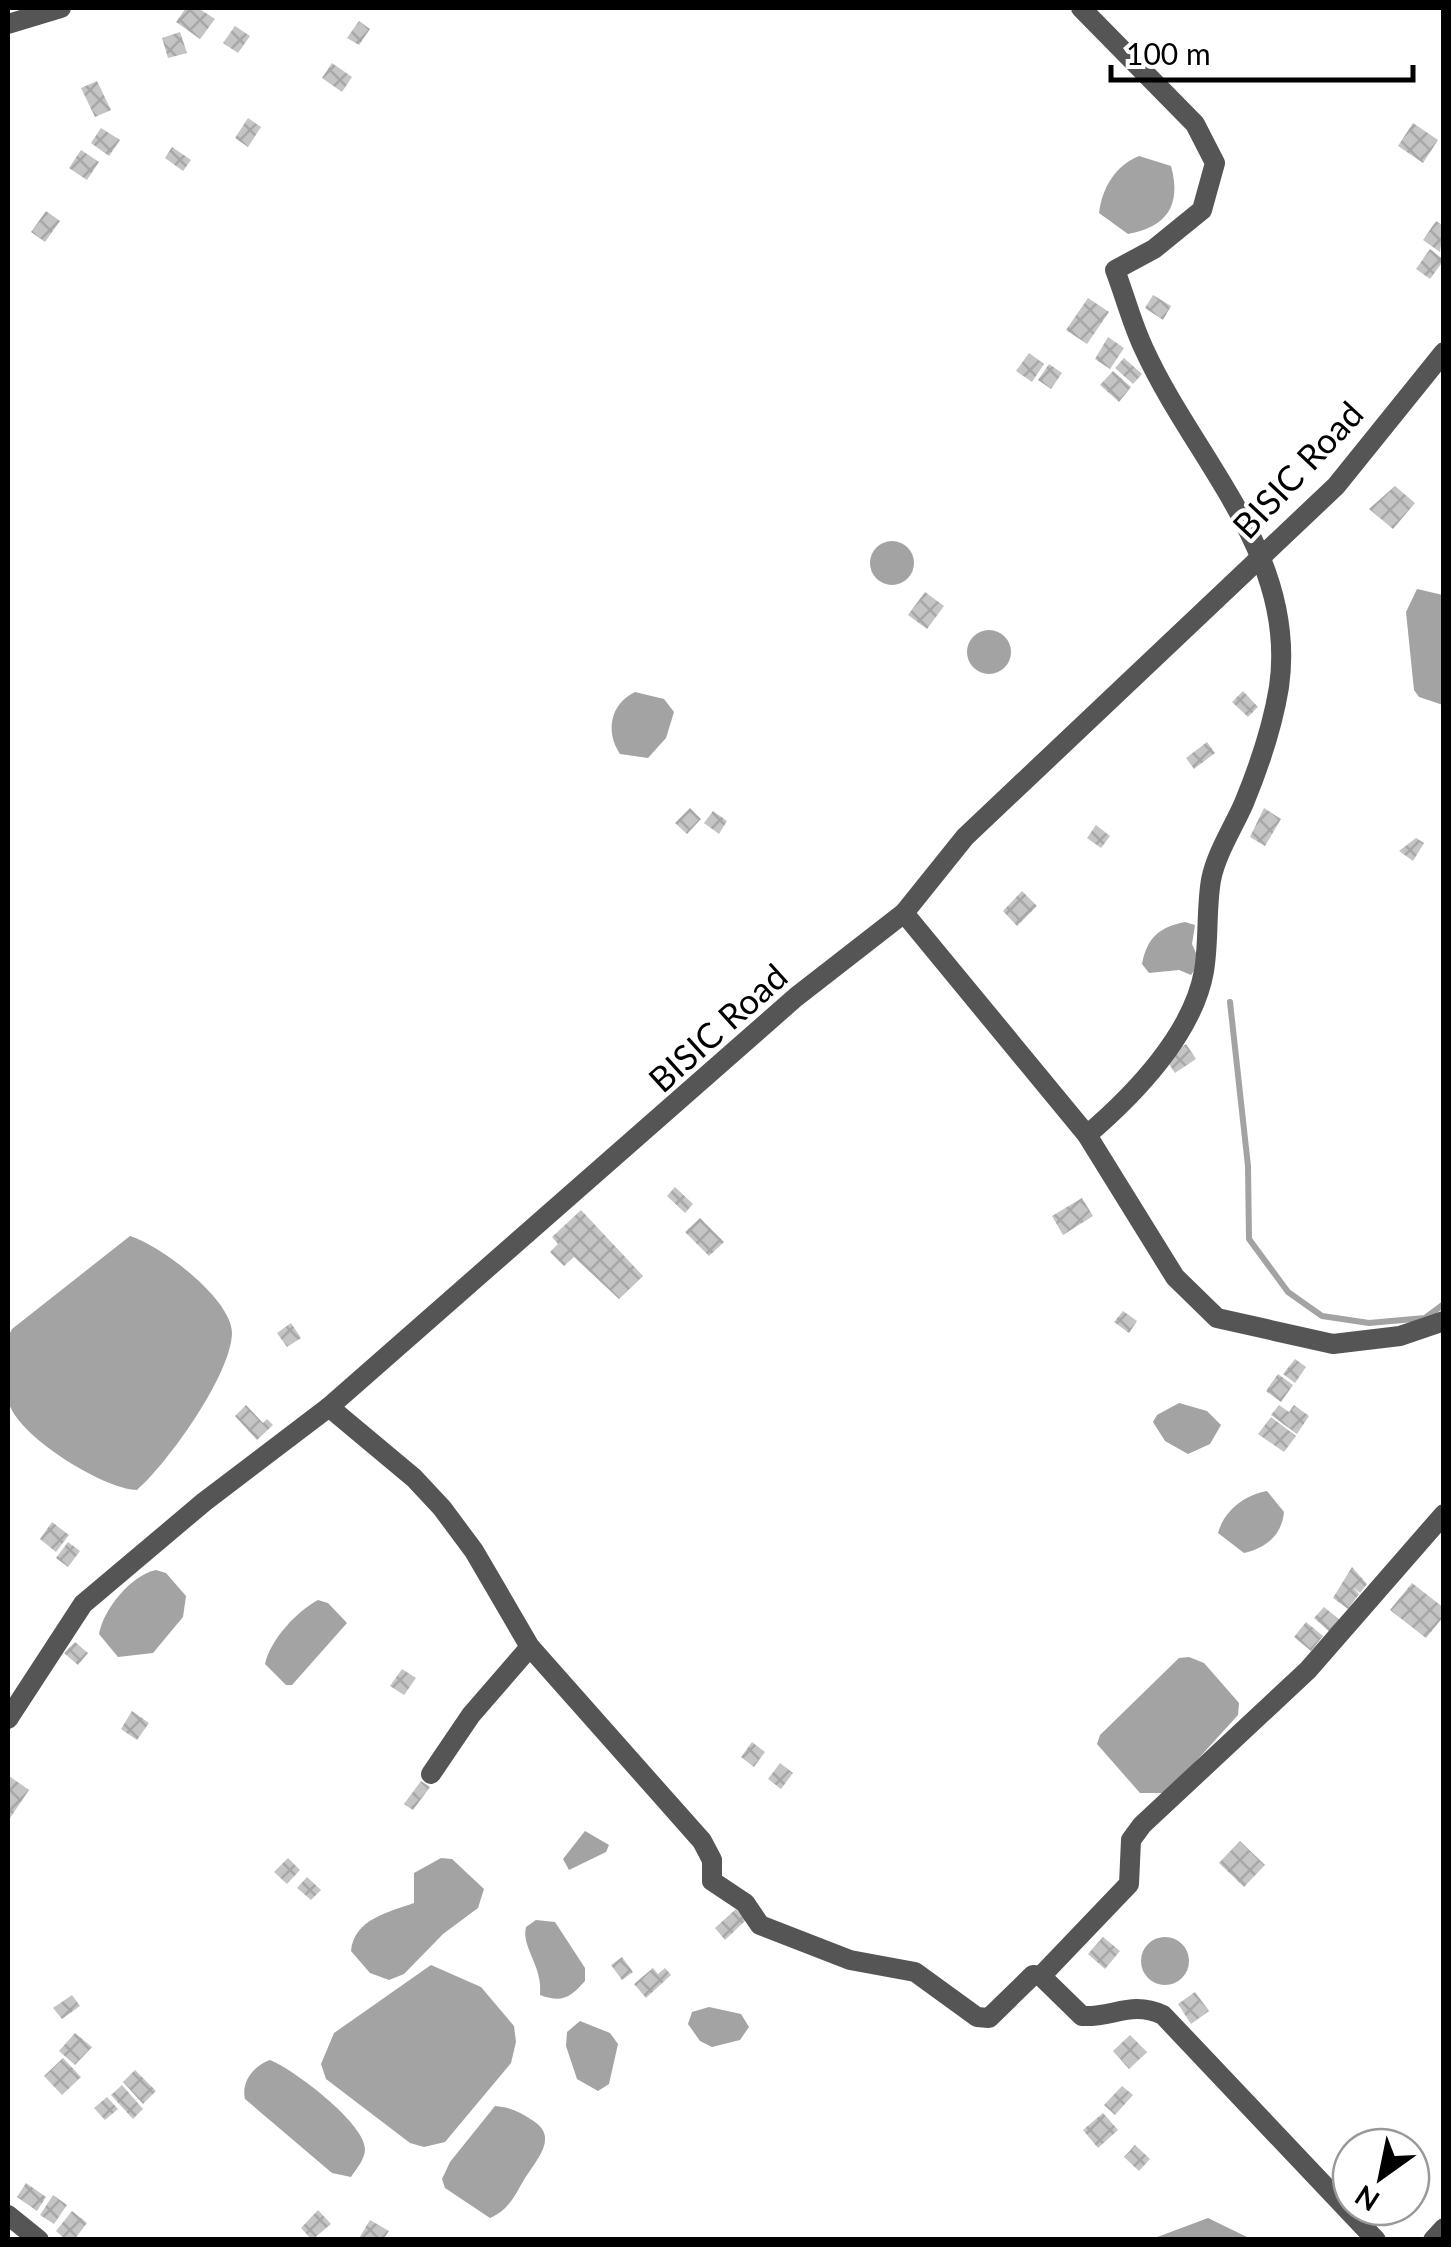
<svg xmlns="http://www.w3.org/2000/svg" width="1451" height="2247" viewBox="0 0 1451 2247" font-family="Lato,sans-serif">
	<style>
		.water { fill: #a3a3a3 }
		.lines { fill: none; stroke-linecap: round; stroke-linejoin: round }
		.stream { stroke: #a3a3a3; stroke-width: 6 }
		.building { fill: url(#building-cross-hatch) }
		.street { stroke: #555; stroke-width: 20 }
		.labels { text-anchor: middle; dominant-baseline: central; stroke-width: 8; stroke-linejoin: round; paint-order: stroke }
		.street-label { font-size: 35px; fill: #000; stroke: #fff }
	</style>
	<defs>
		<pattern id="building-cross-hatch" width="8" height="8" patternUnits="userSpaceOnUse" patternTransform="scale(2.5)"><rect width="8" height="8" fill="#c4c4c4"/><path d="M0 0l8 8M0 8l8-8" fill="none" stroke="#a7a7a7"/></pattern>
	</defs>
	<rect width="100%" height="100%" fill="#fff"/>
	<g class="water">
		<path d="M1139 156 1171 166C1182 206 1166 227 1128 234L1099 213C1102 188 1115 166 1139 156Z"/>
		<circle cx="892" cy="563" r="22"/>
		<polygon points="1417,589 1443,595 1443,705 1419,697 1414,690 1406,612"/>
		<circle cx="989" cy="652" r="22"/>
		<path d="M635 692 664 699 674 712 666 738 648 758 620 754C605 732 610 704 635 692Z"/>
		<path d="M1185 922 1195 925 1192 944 1200 962 1191 975 1179 970 1149 973 1142 964C1147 938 1159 927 1185 922Z"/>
		<path d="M130 1236C160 1245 232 1299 232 1333 231 1375 168 1463 137 1490 103 1489 15 1435 8 1400 4 1381 7 1357 8 1337L12 1329Z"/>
		<polygon points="1179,1403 1207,1411 1221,1425 1210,1444 1188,1454 1165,1441 1153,1422 1157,1415"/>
		<path d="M1267 1491 1284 1512C1282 1535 1266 1548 1244 1553L1218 1533C1224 1511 1244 1495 1267 1491Z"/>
		<path d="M156 1570 166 1573 186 1596 183 1617 153 1653 118 1657 99 1634C103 1610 131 1575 156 1570Z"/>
		<path d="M318 1600 328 1603 347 1623 292 1685H286L265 1664C270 1640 297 1611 318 1600Z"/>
		<polygon points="1189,1657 1204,1663 1239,1703 1238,1715 1167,1793 1140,1793 1097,1744 1100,1735 1179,1658"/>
		<polygon points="585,1831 609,1845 606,1852 569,1870 563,1859"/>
		<path d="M441 1858 452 1859 484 1889 478 1908 443 1934 404 1974 389 1980 370 1973 351 1951C354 1919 389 1912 414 1903V1873Z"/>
		<path d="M536 1920 555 1922 585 1968V1981C570 1998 562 2003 540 1995 543 1965 521 1948 526 1927Z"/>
		<circle cx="1165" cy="1961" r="24"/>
		<polygon points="431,1965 481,1987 514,2026 516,2042 511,2063 445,2142 424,2147 410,2143 326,2079 321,2064 334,2033"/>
		<polygon points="709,2007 741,2014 749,2027 740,2040 712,2047 700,2041 688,2024 692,2012"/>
		<polygon points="580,2021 610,2033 618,2044 609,2084 598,2091 577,2079 566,2046 567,2032"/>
		<path d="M270 2060C293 2069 365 2123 365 2149 365 2159 357 2168 351 2177L332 2173 245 2099C241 2082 253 2066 270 2060Z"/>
		<path d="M495 2106C509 2107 520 2112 532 2120 559 2136 538 2158 525 2178 515 2195 509 2210 490 2218L445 2188 442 2179 450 2162Z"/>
		<polygon points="1208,2218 1251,2239 1152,2239"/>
	</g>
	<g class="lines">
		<polyline class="stream" points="1230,1002 1248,1166 1249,1239 1288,1292 1322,1316 1369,1323 1425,1318 1444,1304"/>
	</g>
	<g class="building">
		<polygon points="186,8 198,8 215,19 200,39 176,22"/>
		<polygon points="359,21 370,29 359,45 347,38"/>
		<polygon points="235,26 250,36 238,53 223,43"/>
		<polygon points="180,32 187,53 168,58 162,38"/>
		<polygon points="332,63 352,77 342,92 322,78"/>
		<polygon points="97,81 111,110 95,117 81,88"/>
		<polygon points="248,118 261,127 248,147 235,138"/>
		<polygon points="1413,123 1438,140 1423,163 1398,146"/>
		<polygon points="101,128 120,140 109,156 91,143"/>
		<polygon points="172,147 191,160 183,171 165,158"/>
		<polygon points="81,150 99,162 87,180 69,168"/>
		<polygon points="46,211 60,221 45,242 31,232"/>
		<polygon points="1436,221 1444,226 1440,252 1423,240"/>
		<polygon points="1430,249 1444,260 1430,279 1416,269"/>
		<polygon points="1153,295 1171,306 1163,320 1145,308"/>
		<polygon points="1088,298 1109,312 1087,344 1066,330"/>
		<polygon points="1108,337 1124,348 1110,369 1095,359"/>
		<polygon points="1029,353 1044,364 1032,382 1016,371"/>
		<polygon points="1124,358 1142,374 1133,384 1115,368"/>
		<polygon points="1049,364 1062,373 1051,389 1038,380"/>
		<polygon points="1113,371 1131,387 1119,402 1100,385"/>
		<polygon points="1395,486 1415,503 1393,529 1369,509"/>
		<polygon points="925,592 944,606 927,629 908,615"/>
		<polygon points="1243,691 1258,707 1248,717 1232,702"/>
		<polygon points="1207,742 1215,753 1194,769 1186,758"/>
		<polygon points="690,808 701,819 687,834 675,823"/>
		<polygon points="1264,808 1281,819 1265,846 1250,837"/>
		<polygon points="713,811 727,821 719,834 704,823"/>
		<polygon points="1096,825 1110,836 1101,848 1087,838"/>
		<polygon points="1416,838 1424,843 1413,861 1399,851"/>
		<polygon points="1022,891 1037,906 1017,926 1003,911"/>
		<polygon points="1186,1044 1196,1059 1175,1073 1165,1058"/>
		<polygon points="675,1187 693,1204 685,1213 667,1196"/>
		<polygon points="1082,1198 1093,1216 1063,1235 1052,1216"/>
		<polygon points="581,1210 643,1276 619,1299 574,1257 564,1266 550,1252 558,1244 552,1237"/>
		<polygon points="700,1218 724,1242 709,1256 685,1232"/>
		<polygon points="1123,1311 1137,1321 1129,1333 1114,1322"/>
		<polygon points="291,1323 301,1338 287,1347 277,1333"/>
		<polygon points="1295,1359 1306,1367 1295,1383 1283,1374"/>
		<polygon points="1278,1374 1293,1385 1281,1402 1266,1391"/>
		<polygon points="246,1405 263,1423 267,1419 273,1425 257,1440 235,1416"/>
		<polygon points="1279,1405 1289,1412 1294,1405 1309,1416 1297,1434 1271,1415"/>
		<polygon points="1271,1417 1296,1436 1284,1452 1258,1434"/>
		<polygon points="52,1522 69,1535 56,1552 40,1539"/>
		<polygon points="68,1542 80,1551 68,1567 56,1558"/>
		<polygon points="1352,1567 1367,1584 1360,1593 1353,1587 1359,1594 1348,1609 1333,1598"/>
		<polygon points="1412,1583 1444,1608 1444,1616 1426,1638 1390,1610"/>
		<polygon points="1324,1607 1341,1621 1331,1633 1314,1618"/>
		<polygon points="1306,1622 1323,1636 1311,1651 1294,1637"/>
		<polygon points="75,1642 88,1653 78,1665 64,1653"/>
		<polygon points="402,1669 416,1678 404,1695 390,1686"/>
		<polygon points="132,1711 149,1723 137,1740 121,1729"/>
		<polygon points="752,1742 765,1752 754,1767 741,1757"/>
		<polygon points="780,1763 793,1773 781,1789 768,1779"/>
		<polygon points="9,1776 29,1790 8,1821 8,1778"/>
		<polygon points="421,1781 430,1787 413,1810 404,1804"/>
		<polygon points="1240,1841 1265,1865 1244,1887 1219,1863"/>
		<polygon points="288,1858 300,1870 287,1884 274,1872"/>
		<polygon points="307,1877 321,1890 311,1900 297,1888"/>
		<polygon points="736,1909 746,1920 725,1940 715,1928"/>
		<polygon points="1103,1937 1120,1951 1105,1969 1088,1954"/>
		<polygon points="622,1957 633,1972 622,1980 611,1965"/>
		<polygon points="653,1968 658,1974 665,1968 671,1975 646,1998 634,1984"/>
		<polygon points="1195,1992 1209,2011 1191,2024 1178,2004"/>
		<polygon points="72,1995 80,2006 62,2019 53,2008"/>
		<polygon points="75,2033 92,2047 75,2065 59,2051"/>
		<polygon points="1130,2035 1147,2052 1129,2069 1113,2051"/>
		<polygon points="63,2058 81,2077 62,2095 44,2076"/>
		<polygon points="135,2070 156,2091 143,2104 123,2082"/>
		<polygon points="122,2085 143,2109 133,2119 111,2095"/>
		<polygon points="1122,2086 1133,2095 1115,2115 1104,2105"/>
		<polygon points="107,2097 118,2109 105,2120 94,2108"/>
		<polygon points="1103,2113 1118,2130 1098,2148 1083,2130"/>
		<polygon points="1135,2145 1150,2159 1139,2171 1124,2157"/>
		<polygon points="26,2183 46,2197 37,2211 17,2197"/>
		<polygon points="53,2195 67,2205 54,2224 40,2215"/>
		<polygon points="318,2210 331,2224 312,2240 301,2228"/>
		<polygon points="72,2211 87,2223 74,2240 66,2240 56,2231"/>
		<polygon points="370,2220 389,2231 383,2240 358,2240"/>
	</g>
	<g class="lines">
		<g class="street">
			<path d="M1081 8 1195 124 1215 163 1202 210 1154 249 1115 270C1125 296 1132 324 1144 349 1194 459 1298 555 1279 687 1273 724 1258 769 1244 803 1233 828 1216 854 1211 880 1206 910 1209 941 1204 971 1193 1034 1134 1095 1087 1135"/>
			<polyline points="8,24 61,8"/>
			<polyline points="904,913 1087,1135 1175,1277 1217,1318 1333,1344 1400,1336 1444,1321"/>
			<path d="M329 1407 414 1478 442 1508 474 1551 530 1647 702 1841 712 1860V1881L745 1903 760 1925 850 1960 915 1972 977 2017 989 2018 1033 1975 1041 1976 1082 2016C1113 2018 1131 2000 1163 2015L1376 2240"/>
			<polyline points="8,1719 83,1604 204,1502 329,1407 796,997 904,913 965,837 1336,486 1444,352"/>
			<polyline points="431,1774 471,1715 530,1647"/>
			<polyline points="1041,1976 1129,1884 1131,1840 1142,1825 1308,1670 1444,1514"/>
			<polyline points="8,2215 39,2240"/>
			<polyline points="1433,2240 1444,2228"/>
		</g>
	</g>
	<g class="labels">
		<g class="street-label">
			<text transform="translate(1297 469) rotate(-47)">BISIC Road</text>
			<text transform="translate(717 1027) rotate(-42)">BISIC Road</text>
		</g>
	</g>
	<rect width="1451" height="2247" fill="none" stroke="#000000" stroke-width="20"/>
	<g transform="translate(1381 2177) rotate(213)"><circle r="48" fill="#ffffff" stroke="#999999" stroke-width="2.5"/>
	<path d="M0-8L18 38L0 25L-18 38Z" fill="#000000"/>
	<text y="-15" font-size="28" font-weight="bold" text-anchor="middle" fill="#000000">N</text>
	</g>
	<path d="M1111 65v15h302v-15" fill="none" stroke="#000000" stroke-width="5"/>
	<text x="1126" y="65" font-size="30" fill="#000000" stroke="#ffffff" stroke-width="8" paint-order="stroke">100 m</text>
</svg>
